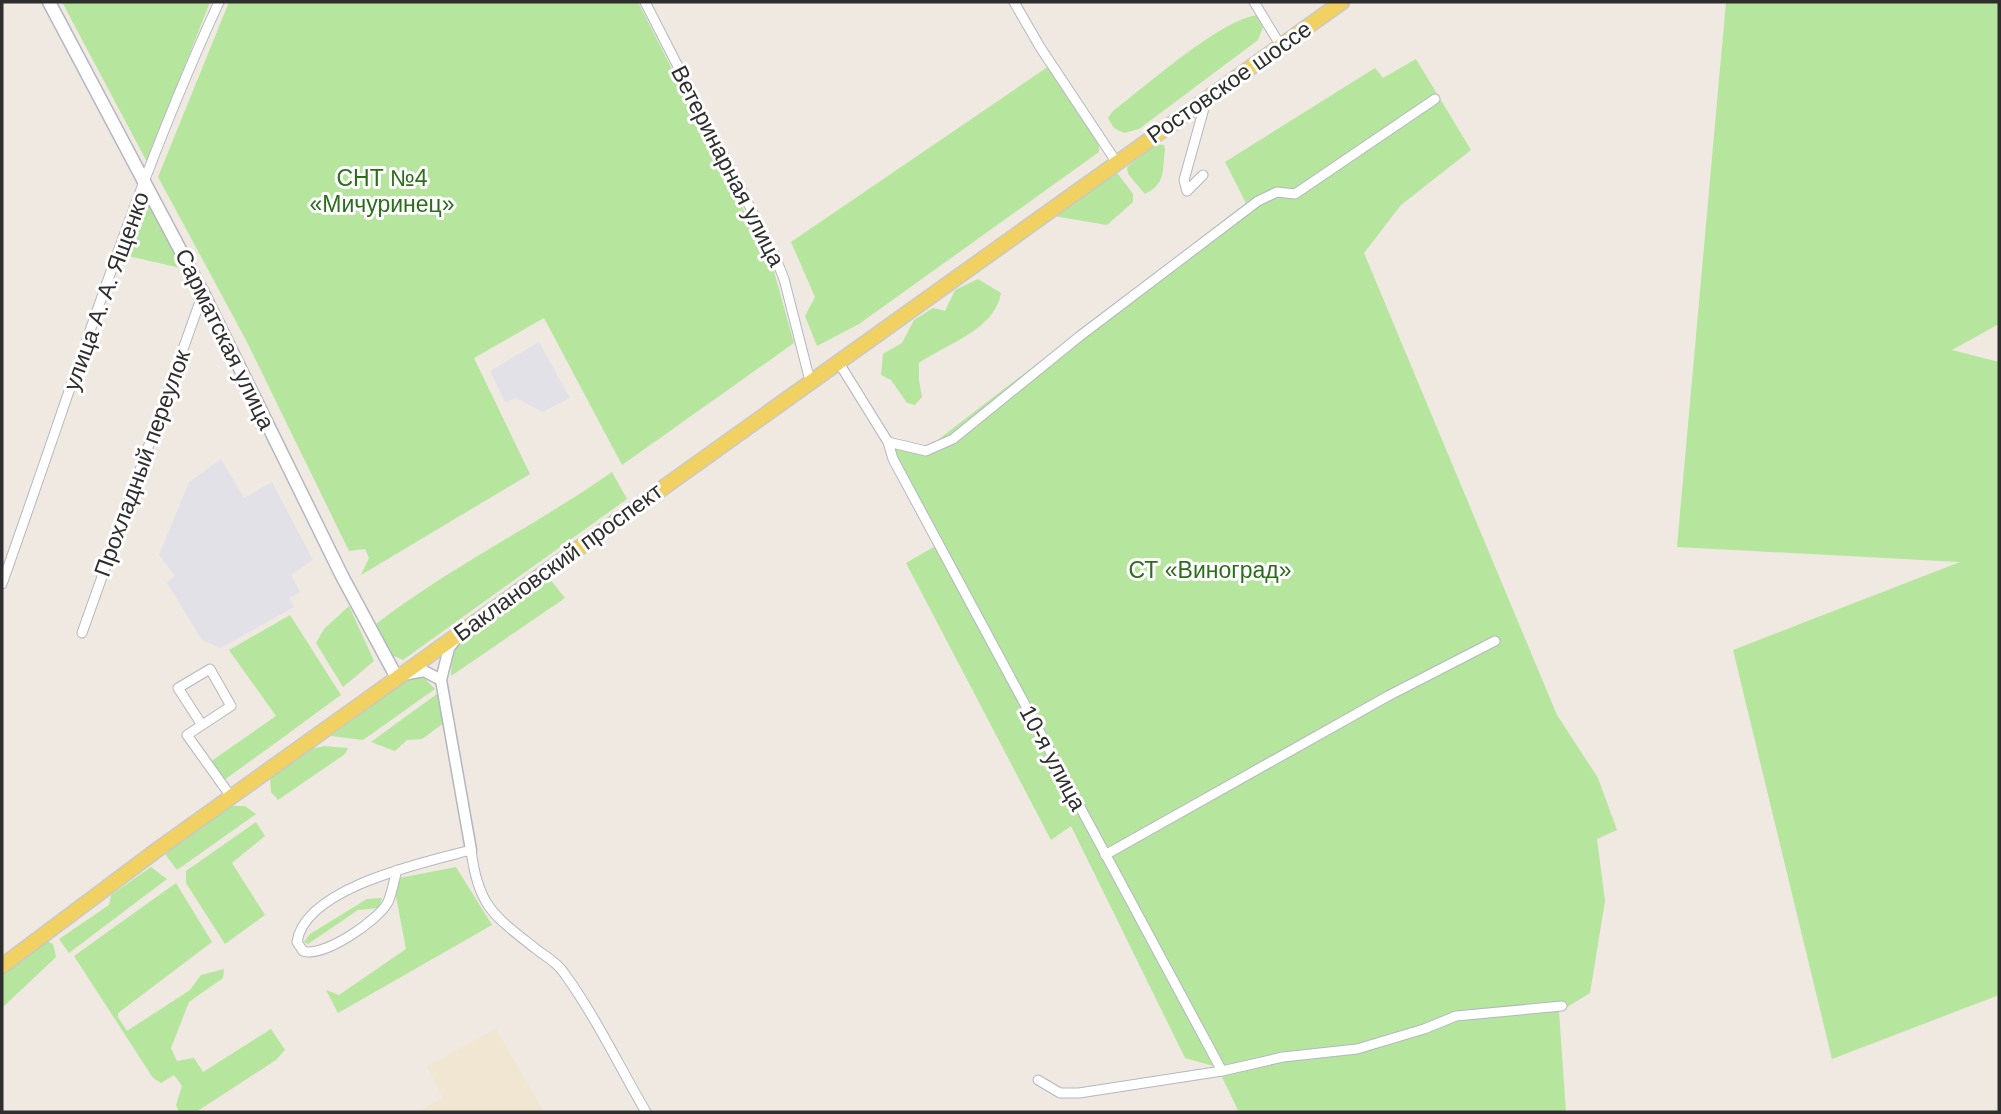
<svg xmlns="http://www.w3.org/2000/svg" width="2001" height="1114" viewBox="0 0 2001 1114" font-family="Arial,sans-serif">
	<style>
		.industrial { fill: #e3e1e8 }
		.education { fill: #f0e6d1 }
		.green { fill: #b6e59e }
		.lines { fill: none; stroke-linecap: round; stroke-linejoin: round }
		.minor-casing { stroke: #b4b7c1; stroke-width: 11 }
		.tertiary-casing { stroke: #b4b7c1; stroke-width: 13 }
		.secondary-casing { stroke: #b4b7c1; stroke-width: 15 }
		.primary-casing { stroke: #c9c9c9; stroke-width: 17 }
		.minor { stroke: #fff; stroke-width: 9 }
		.tertiary { stroke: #fff; stroke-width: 10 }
		.secondary { stroke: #fff; stroke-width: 12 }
		.primary { stroke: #f2d163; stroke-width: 14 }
		.labels { text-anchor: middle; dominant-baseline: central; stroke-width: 6; stroke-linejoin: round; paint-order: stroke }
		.street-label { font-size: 23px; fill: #2e2e2e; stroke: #fff }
		.park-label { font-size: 23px; fill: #2c6e1b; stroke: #fff }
	</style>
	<rect width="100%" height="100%" fill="#efe9e1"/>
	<g class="industrial">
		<polygon points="539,342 570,398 542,412 516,398 505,402 490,371"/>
		<polygon points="221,459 244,498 272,482 313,560 291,575 300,592 289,598 294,607 221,648 202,640 167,583 175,576 159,555 189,482"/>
	</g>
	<polygon class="education" points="496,1029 544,1112 417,1112 443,1098 427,1066"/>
	<g class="green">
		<polygon points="62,2 210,2 147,162"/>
		<polygon points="229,2 638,2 773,268 794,343 622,465 544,318 474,358 530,474 361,575 369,558 365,549 349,551 246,340 158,177"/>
		<polygon points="1726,2 1999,2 1999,324 1952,350 1999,362 1999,995 1832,1059 1733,650 1960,562 1677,547"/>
		<path d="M1257 15 1263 27 1258 40 1139 129 1124 133 1114 128 1108 118 1113 111C1146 86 1220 20 1257 15Z"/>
		<polygon points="1416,59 1471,150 1401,205 1364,253 1557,715 1598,778 1617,830 1597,839 1605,901 1590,993 1559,1012 1566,1112 1239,1112 1217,1067 1185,1058 1071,826 1051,840 906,563 937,545 881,440 898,441 926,449 1246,203 1225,162 1375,68 1383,78"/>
		<polygon points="1049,66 1099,137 1099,152 859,324 817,346 805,316 815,297 791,242"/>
		<path d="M1156 144 1164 145 1165 150C1162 171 1166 184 1145 194L1128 174 1127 167Z"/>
		<polygon points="1113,174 1118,174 1133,194 1133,202 1107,225 1054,216"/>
		<polygon points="146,204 151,205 185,269 124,255 137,214"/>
		<path d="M978 279 1001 293C995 330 946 344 919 363V380L922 397 915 405 907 403 891 380 881 375 883 354 902 343 914 320 933 308 945 311 955 290Z"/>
		<path d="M612 472 627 499 403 660 392 655 376 624C450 567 535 526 612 472Z"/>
		<polygon points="549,578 565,598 451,676 452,653 462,639"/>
		<polygon points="349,606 374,661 343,687 316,643 324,629"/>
		<polygon points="290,615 341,695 223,781 210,762 276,716 229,650"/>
		<polygon points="414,675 422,676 435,689 363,740 331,736"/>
		<polygon points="441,691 445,722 422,739 407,740 395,751 371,742"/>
		<polygon points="324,746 348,748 345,754 278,800 271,792 270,777 311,749"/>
		<polygon points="232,806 245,806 256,814 177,870 165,854"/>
		<polygon points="256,822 265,836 232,863 265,915 225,944 186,883 186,871"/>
		<polygon points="151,867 167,879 69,953 59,939 109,905 111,895"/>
		<polygon points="456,867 492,925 338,1013 326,990 339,995 406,949 394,886 399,878"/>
		<polygon points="176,883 212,942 118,1013 118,1017 127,1031 190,990 201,975 224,969 223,978 189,1002 171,1048 177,1061 194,1058 203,1072 271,1029 285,1050 276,1060 196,1112 179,1112 176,1105 182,1086 174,1075 161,1083 153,1078 74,956"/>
		<polygon points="382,898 379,908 358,910 308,944 304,942 310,934 367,899"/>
		<polygon points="47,941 53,944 56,957 2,1008 2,974"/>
	</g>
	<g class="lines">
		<g class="minor-casing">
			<g id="minor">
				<polyline points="645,2 774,254 784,279 809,377"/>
				<polyline points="1014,2 1040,47 1117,163"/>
				<polyline points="1254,2 1276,38"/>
				<polyline points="1203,175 1187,191 1184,180 1206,101"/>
				<polyline points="839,363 888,442 893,459 1222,1071"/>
				<polyline points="888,442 926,451 953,439 1080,336 1258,201 1277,192 1295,194 1435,99"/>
				<path d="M2 584C71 391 133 188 219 2"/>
				<polyline points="82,633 203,293"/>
				<polyline points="202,725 178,688 210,669 231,706 187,735 227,791"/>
				<polyline points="1105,855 1388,696 1495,641"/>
				<path d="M397 870C394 880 392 893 388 902 378 921 323 958 303 951L297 942C305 887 426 862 471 850 478 906 493 915 536 949 545 956 558 963 564 973 596 1017 619 1066 646 1112"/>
				<polyline points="1038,1080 1060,1093 1079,1093 1222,1071 1283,1057 1357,1049 1424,1029 1456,1016 1562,1006"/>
			</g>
		</g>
		<g class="tertiary-casing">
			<g id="tertiary">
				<polyline points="455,640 449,648 441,680 471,850"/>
				<polyline points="408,674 424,671 441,680"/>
			</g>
		</g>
		<g class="secondary-casing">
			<polyline id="secondary" points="49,2 203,293 342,576 397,678"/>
		</g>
		<g class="primary-casing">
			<polyline id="primary" points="2,966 157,850 1342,2"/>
		</g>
		<use href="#minor" class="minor"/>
		<use href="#tertiary" class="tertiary"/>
		<use href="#secondary" class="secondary"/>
		<use href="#primary" class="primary"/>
	</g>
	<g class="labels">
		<g class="street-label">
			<text transform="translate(1229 82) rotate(-35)">Ростовское шоссе</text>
			<text transform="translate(728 166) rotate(63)">Ветеринарная улица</text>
			<text transform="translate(106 291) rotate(-70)">улица А. А. Ященко</text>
			<text transform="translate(225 339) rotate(64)">Сарматская улица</text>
			<text transform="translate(142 463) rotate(-70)">Прохладный переулок</text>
			<text transform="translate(558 562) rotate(-36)">Баклановский проспект</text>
			<text transform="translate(1053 758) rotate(62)">10-я улица</text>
		</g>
		<g class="park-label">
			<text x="382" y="178">СНТ №4<tspan x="382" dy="26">«Мичуринец»</tspan></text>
			<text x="1210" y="570">СТ «Виноград»</text>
		</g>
	</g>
	<rect width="2001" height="1114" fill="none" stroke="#2e2e2e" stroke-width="7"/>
</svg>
